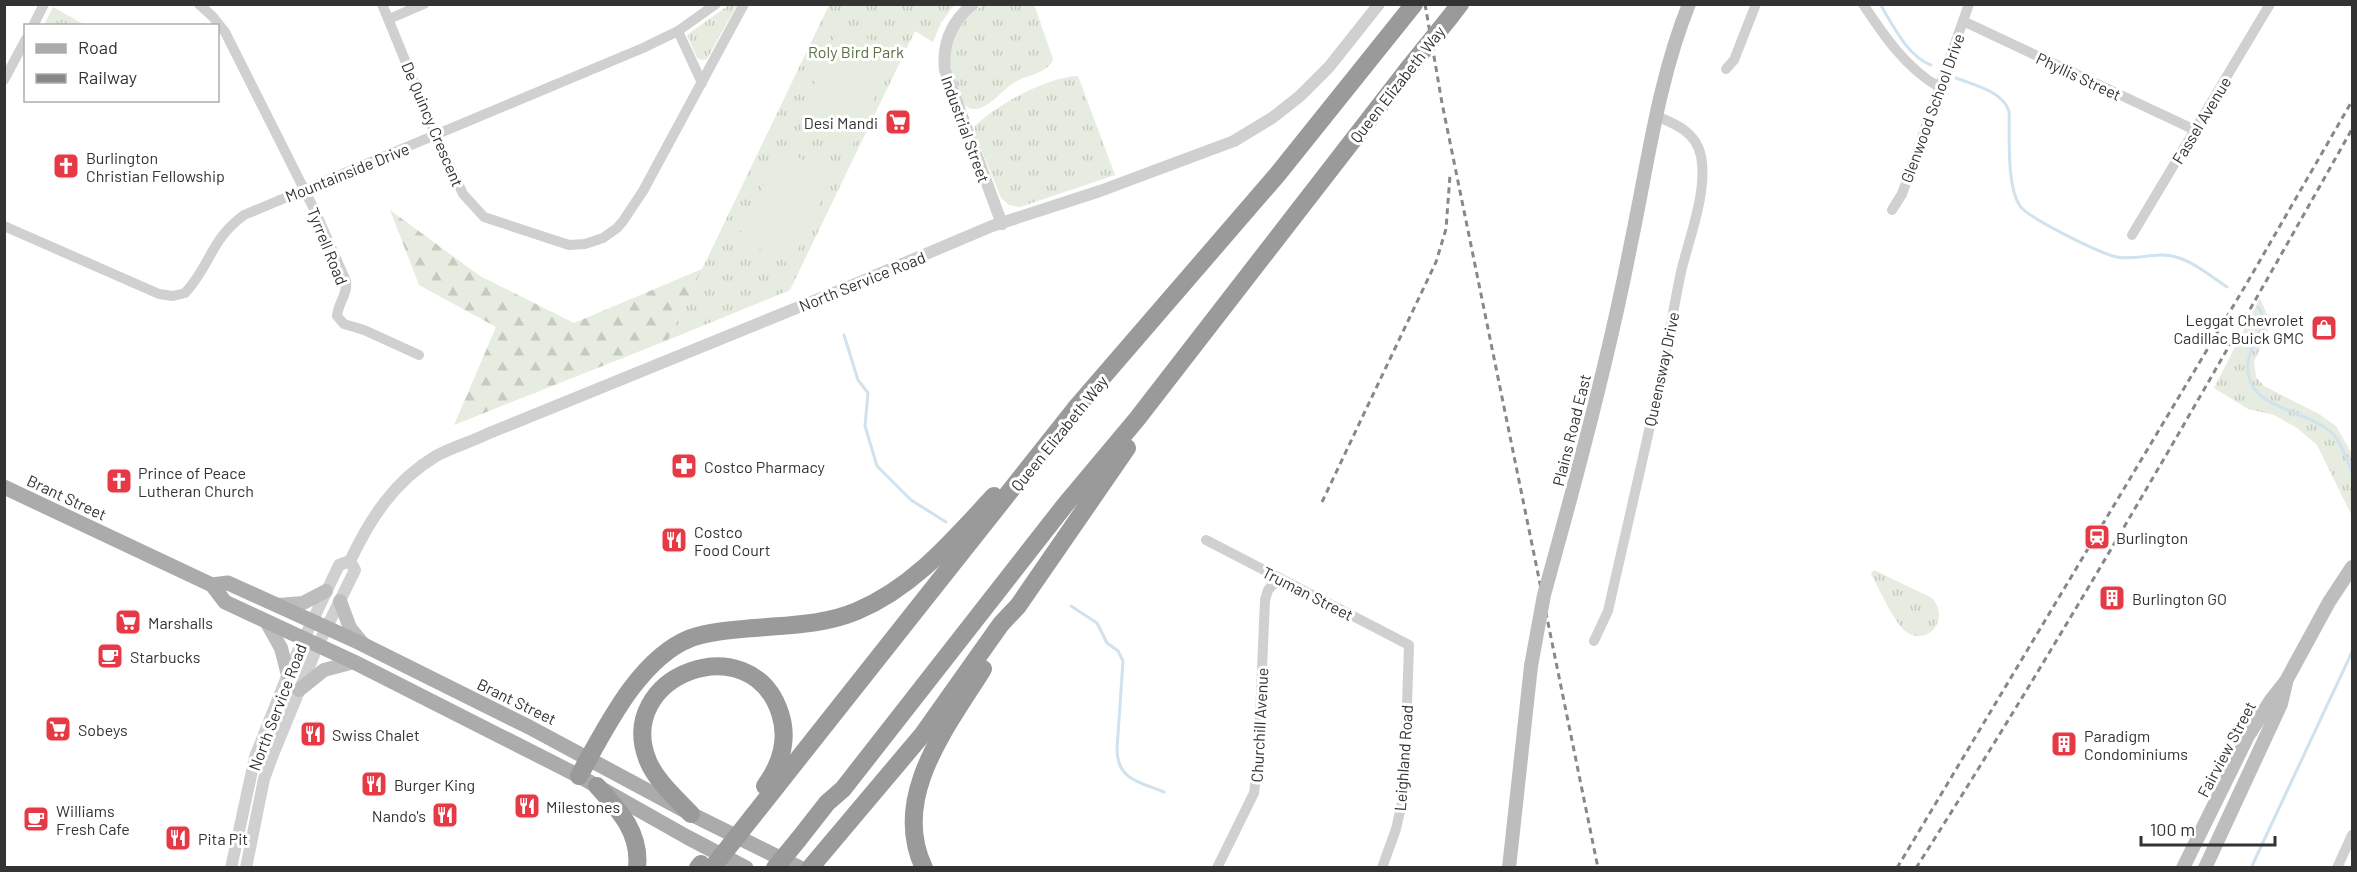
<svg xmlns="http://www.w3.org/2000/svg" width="2357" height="872" viewBox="0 0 2357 872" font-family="Barlow,sans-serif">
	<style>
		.grass { fill: url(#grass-tufts) }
		.forest { fill: url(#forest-firs) }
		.pitch { fill: #e6ecdf }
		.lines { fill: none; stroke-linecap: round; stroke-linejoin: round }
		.stream { stroke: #cfe2ee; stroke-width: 3 }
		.minor { stroke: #d0d0d0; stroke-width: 10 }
		.tertiary { stroke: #d0d0d0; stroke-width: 12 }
		.secondary { stroke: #bdbdbd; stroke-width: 14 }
		.primary { stroke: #ababab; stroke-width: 15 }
		.motorway { stroke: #9a9a9a; stroke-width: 18 }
		.rail { stroke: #888; stroke-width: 3; stroke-dasharray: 6 4.5; stroke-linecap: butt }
		.secondary-bridge { stroke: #bdbdbd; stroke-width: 14 }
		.motorway-bridge { stroke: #9a9a9a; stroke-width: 18 }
		.labels { text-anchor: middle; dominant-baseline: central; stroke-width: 6; stroke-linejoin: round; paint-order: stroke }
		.park-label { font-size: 16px; fill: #56703f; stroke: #fff }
		.street-label { font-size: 16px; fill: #333; stroke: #fff }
		.poi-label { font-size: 16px; fill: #333; stroke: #fff; text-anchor: start }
	</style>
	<defs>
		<pattern id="grass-tufts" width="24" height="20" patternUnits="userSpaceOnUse" patternTransform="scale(1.5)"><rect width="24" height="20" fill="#e6ecdf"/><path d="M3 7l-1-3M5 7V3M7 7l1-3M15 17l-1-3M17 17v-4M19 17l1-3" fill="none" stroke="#c6cbc0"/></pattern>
		<pattern id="forest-firs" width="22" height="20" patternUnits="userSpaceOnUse" patternTransform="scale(1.5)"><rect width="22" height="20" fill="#e6ecdf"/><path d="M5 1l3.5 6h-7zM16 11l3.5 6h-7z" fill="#c6cbc0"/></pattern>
	</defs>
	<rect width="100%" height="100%" fill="#fff"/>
	<g class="grass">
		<path d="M987 4H1034L1053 59C1049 73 1027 75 1015 82 1003 89 989 109 974 109 963 109 961 97 958 89 955 79 950 69 950 58 950 37 967 11 987 4Z"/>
		<polygon points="729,5 737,5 707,59 702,60 697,58 687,35"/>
		<polygon points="829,5 954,5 941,23 933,42 915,31 790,290 668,340"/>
		<polygon points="53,7 85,25 44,25"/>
		<path d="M1078 76 1115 175 1020 207 1009 205 1001 198 975 134V126C996 105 1047 77 1078 76Z"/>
		<polygon points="2260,298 2271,323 2254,362 2256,377 2264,386 2319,414 2336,426 2352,454 2352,516 2317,445 2297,428 2274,415 2248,409 2214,388"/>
		<path d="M1874 570 1932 598C1951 619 1927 648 1905 631 1895 623 1878 587 1871 574Z"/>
	</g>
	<polygon class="forest" points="390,210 480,276 574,323 702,269 668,340 454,425 496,327 419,285"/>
	<g class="pitch">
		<polygon points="839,26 897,51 852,146 798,120"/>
		<polygon points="780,149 834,174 791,264 738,239"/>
	</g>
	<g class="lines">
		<g class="stream">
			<path d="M1880 4C1893 25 1907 56 1931 65"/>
			<path d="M1956 78C1974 85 2002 91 2009 111 2010 136 2006 185 2020 206 2028 218 2101 254 2117 257 2136 261 2157 251 2176 257 2194 262 2212 277 2227 287"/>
			<path d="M2258 307C2275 328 2235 352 2252 385 2265 410 2313 413 2334 435 2342 445 2347 460 2352 472"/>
			<polyline points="844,335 858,380 868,393 865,426 877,466 911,500 946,522"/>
			<path d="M1071 606 1097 623 1107 643 1118 651 1123 661 1117 749C1117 780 1140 782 1164 792"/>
			<polyline points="2251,868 2352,652"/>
		</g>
		<g class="minor">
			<path d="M199 4 213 17 225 32 316 213 346 281C348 294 338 303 337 316L344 324 364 330 419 355"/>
			<polyline points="382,4 436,136 463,194 484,217 569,245 585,244 603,238 617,228 623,221 643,191 744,4"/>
			<path d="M1863 4C1884 36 1906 68 1939 87"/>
			<polyline points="389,19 424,4"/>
			<polyline points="1963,21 2195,130"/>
			<polyline points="33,26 44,4"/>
			<polyline points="678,31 702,83"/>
			<polyline points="1726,69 1734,60 1756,4"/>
			<polyline points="4,80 26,39"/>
			<polyline points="1892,210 1902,194 1969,4"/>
			<path d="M4 226 159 294 173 296 185 293C211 265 210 240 244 215L643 48 678 31 716 4"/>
			<polyline points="2132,235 2270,4"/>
			<polyline points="1206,540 1409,645 1404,794 1396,829 1382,868"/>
			<path d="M1594 641 1608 611C1626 531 1645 451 1662 371 1669 338 1674 305 1681 272 1689 238 1708 191 1701 156 1696 132 1676 124 1656 116"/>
			<polyline points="1217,868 1254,793 1258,762 1265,600 1268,590 1279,578"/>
			<polyline points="2337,868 2352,835"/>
		</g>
		<g class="tertiary">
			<path d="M973 4C952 21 942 43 945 70L1002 224"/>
			<path d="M231 868 255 757 292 664 339 565 350 561C370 519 394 481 436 456 452 447 471 442 487 434L848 287 992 226 1100 191 1234 141 1272 118 1300 96 1329 67 1379 4"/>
			<polyline points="246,868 264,779 272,757 318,645 355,570 350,561"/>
		</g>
		<g class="secondary">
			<path d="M1564 522C1589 430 1613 337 1631 243 1648 163 1658 81 1689 4"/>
			<polyline points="340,601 350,628 364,645"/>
			<polyline points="278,605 303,603 326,591"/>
			<polyline points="267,623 281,648 288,675"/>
			<polyline points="299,690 324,670 354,662"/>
			<polyline points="1509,868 1531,666"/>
			<polyline points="2183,868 2248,736 2271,700 2286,681 2329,602 2352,567"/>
			<polyline points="2205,868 2281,704 2286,683"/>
		</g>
		<g class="primary">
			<polyline points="4,487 212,585 225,602 354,662 579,776 687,837 746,868"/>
			<polyline points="212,585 228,583 358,642 529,727 691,814 800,868"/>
		</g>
		<g class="motorway">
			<polyline points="1450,17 1460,4"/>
			<path d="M579 776C605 729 639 658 691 638 711 631 733 630 754 628 788 625 824 625 857 611 914 587 953 540 994 496"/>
			<path d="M597 786C619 810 641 833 637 868"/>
			<path d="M691 814C676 798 657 782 648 761 613 675 751 624 780 713 789 740 781 764 765 786"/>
			<polyline points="753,816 1075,409 1277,175 1414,4"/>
			<polyline points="798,840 827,803 843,789 1065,505 1137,419 1408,69"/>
			<polyline points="698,868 701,864"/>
			<polyline points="810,868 923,734 1001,624 1018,606 1127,448"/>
			<path d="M924 868C890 797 947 727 983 669"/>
		</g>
		<g class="rail">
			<polyline points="1425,4 1442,103 1598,868"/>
			<polyline points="1322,502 1436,262 1446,229 1450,175"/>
			<polyline points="1897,868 2247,283 2352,101"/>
			<path d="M1916 868C2070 626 2212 378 2352 129"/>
		</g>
		<polyline class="secondary-bridge" points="1531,666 1544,595 1564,522"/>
		<g class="motorway-bridge">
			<polyline points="1408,69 1450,17"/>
			<polyline points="712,868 753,816"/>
			<polyline points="775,868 798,840"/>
		</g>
	</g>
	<defs>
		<g id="supermarket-square" transform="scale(1.35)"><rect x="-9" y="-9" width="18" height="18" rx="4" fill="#e63946" stroke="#fff"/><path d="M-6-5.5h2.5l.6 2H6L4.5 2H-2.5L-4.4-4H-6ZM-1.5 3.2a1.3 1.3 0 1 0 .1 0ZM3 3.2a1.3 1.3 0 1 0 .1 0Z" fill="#fff"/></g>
		<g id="church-square" transform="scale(1.35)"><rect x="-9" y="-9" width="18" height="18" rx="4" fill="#e63946" stroke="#fff"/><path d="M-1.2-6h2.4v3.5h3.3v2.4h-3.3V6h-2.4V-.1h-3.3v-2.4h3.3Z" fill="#fff"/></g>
		<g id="shop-square" transform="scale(1.35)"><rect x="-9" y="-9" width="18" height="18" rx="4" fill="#e63946" stroke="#fff"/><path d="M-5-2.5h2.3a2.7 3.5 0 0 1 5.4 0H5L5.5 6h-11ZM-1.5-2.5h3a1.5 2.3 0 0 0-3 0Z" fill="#fff"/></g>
		<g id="pharmacy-square" transform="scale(1.35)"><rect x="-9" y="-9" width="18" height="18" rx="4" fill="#e63946" stroke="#fff"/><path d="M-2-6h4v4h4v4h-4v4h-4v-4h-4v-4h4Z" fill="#fff"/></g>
		<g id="station-square" transform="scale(1.35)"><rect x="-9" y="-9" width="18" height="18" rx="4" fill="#e63946" stroke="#fff"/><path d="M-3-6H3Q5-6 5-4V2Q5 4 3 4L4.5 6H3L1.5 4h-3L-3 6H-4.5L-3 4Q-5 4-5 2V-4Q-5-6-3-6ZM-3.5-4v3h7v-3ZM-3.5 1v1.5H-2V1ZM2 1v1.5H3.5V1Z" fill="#fff"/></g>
		<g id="restaurant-square" transform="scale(1.35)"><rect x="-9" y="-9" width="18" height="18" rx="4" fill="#e63946" stroke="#fff"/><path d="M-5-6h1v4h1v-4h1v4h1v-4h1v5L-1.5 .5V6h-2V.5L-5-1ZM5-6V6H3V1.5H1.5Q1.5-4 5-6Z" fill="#fff"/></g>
		<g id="building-square" transform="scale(1.35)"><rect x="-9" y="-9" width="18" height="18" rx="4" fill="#e63946" stroke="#fff"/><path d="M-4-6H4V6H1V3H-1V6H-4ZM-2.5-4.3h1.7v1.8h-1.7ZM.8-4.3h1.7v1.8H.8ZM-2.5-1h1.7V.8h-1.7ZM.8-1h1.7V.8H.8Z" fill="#fff"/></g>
		<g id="cafe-square" transform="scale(1.35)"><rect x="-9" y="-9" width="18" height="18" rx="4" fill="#e63946" stroke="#fff"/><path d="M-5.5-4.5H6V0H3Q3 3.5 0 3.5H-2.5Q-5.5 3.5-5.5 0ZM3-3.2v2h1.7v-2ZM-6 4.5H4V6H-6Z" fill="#fff"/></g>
	</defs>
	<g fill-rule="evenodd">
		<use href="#supermarket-square" x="898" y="122"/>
		<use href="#church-square" x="66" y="166"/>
		<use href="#shop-square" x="2324" y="328"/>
		<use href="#pharmacy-square" x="684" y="466"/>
		<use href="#church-square" x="119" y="481"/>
		<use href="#station-square" x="2097" y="537"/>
		<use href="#restaurant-square" x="674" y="540"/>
		<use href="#building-square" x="2112" y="598"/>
		<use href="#supermarket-square" x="128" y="622"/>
		<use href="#cafe-square" x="110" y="656"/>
		<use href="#supermarket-square" x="58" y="729"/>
		<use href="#restaurant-square" x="313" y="734"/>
		<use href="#building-square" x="2064" y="744"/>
		<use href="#restaurant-square" x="374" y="784"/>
		<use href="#restaurant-square" x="527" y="806"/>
		<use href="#restaurant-square" x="445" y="815"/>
		<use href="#cafe-square" x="36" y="819"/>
		<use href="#restaurant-square" x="178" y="838"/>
	</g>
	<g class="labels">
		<g class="park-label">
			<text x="856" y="51">Roly Bird Park</text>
		</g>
		<g class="street-label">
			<text transform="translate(2079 76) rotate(25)">Phyllis Street</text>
			<text transform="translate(1397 84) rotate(-52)">Queen Elizabeth Way</text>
			<text transform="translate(1932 108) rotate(-70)">Glenwood School Drive</text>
			<text transform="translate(2201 120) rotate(-59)">Fassel Avenue</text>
			<text transform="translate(433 124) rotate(67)">De Quincy Crescent</text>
			<text transform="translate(966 129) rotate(70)">Industrial Street</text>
			<text transform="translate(347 172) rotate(-22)">Mountainside Drive</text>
			<text transform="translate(328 246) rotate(68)">Tyrrell Road</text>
			<text transform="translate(862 281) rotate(-22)">North Service Road</text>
			<text transform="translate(1661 369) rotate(-78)">Queensway Drive</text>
			<text transform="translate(1571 430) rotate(-76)">Plains Road East</text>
			<text transform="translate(1059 433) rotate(-51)">Queen Elizabeth Way</text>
			<text transform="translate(67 497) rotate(25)">Brant Street</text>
			<text transform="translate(1308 593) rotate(27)">Truman Street</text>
			<text transform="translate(517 701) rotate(26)">Brant Street</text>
			<text transform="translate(277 707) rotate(-69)">North Service Road</text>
			<text transform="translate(1259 725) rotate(-87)">Churchill Avenue</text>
			<text transform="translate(2226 749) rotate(-62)">Fairview Street</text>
			<text transform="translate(1403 758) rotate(-86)">Leighland Road</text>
		</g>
		<g class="poi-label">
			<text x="878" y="122" text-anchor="end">Desi Mandi</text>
			<text x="86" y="157">Burlington<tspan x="86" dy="18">Christian Fellowship</tspan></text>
			<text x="2304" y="319" text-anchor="end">Leggat Chevrolet<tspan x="2304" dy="18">Cadillac Buick GMC</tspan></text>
			<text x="704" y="466">Costco Pharmacy</text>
			<text x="138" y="472">Prince of Peace<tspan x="138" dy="18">Lutheran Church</tspan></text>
			<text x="694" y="531">Costco<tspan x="694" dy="18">Food Court</tspan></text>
			<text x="2116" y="537">Burlington</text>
			<text x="2132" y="598">Burlington GO</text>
			<text x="148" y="622">Marshalls</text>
			<text x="130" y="656">Starbucks</text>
			<text x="78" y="729">Sobeys</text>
			<text x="332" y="734">Swiss Chalet</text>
			<text x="2084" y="735">Paradigm<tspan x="2084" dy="18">Condominiums</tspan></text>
			<text x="394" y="784">Burger King</text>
			<text x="546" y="806">Milestones</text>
			<text x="56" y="810">Williams<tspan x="56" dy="18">Fresh Cafe</tspan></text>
			<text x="426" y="815" text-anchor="end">Nando's</text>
			<text x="198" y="838">Pita Pit</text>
		</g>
	</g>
	<rect width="2357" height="872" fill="none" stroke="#333333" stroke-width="12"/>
	<rect x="24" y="24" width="195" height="78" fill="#ffffff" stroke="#adadad" stroke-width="1.5"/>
	<rect x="36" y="44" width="30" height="9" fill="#ababab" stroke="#adadad" stroke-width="1.5"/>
	<text x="78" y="54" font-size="18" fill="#333333">Road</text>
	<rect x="36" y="74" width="30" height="9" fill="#888888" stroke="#adadad" stroke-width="1.5"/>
	<text x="78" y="84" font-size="18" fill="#333333">Railway</text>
	<path d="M2141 836v9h134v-9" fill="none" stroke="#333333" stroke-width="3"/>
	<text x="2150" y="836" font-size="18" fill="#333333" stroke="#ffffff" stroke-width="4.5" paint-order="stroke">100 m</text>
</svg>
